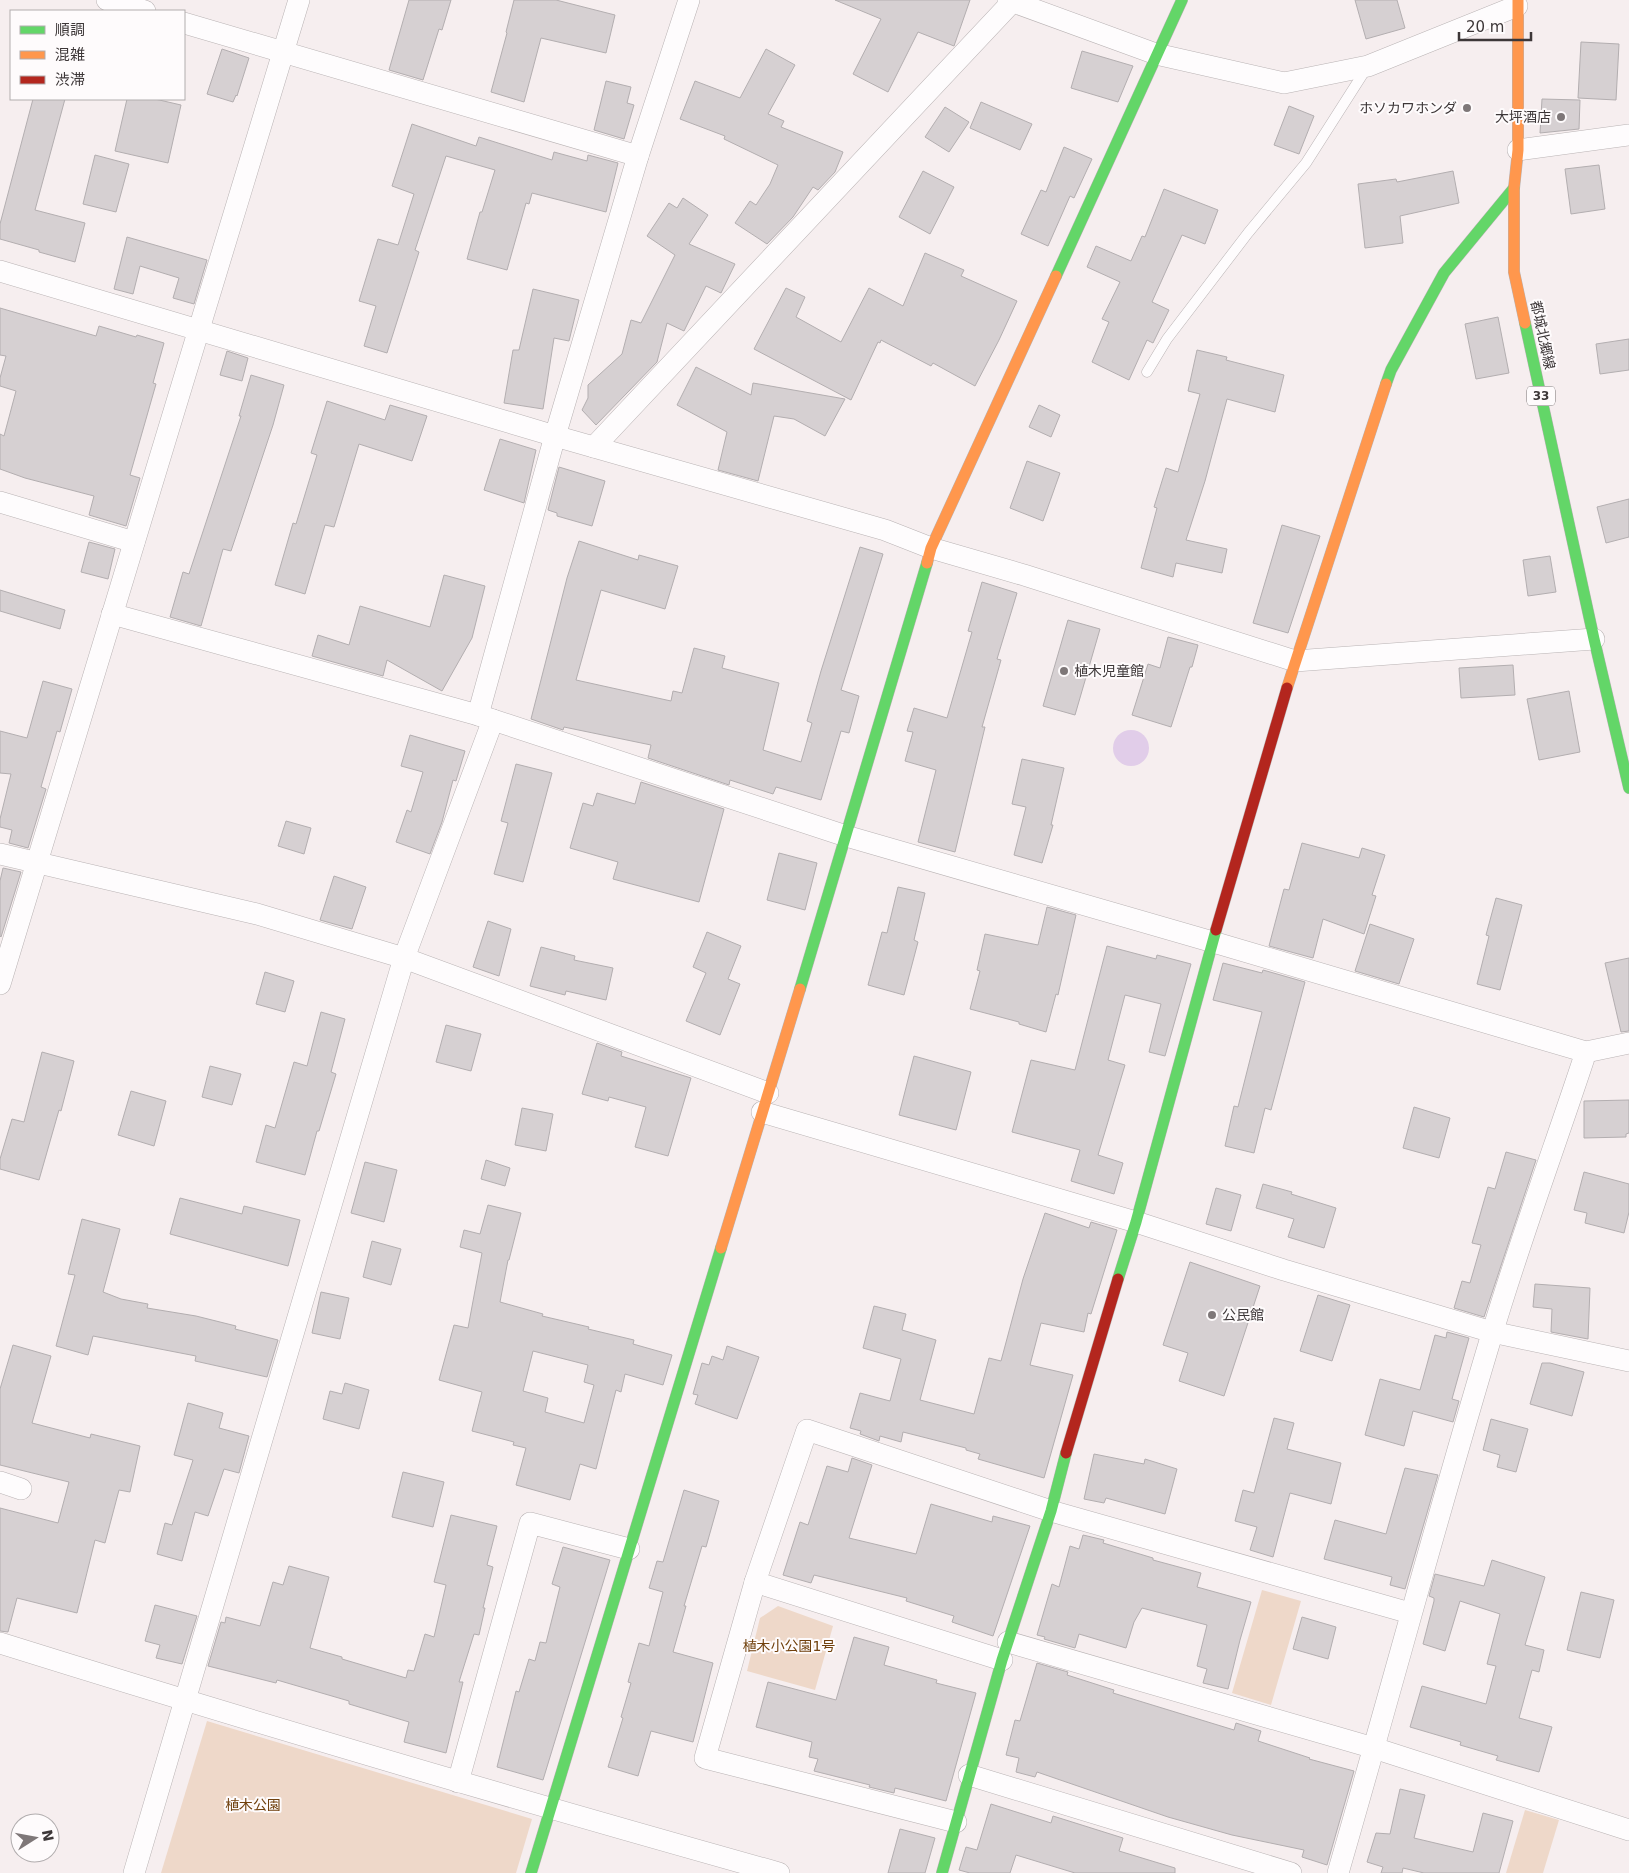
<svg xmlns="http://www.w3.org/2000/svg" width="1629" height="1873" viewBox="0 0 1629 1873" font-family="'DejaVu Sans','Noto Sans JP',sans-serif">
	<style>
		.green { fill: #eed8c9 }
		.water { fill: #e1cde9 }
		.building { fill: #d6d0d2; stroke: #b3aeb0; fill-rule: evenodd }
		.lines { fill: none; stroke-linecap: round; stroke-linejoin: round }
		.lane-casing { stroke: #b9b3b4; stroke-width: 11 }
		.street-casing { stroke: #b9b3b4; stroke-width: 22 }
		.fast-casing { stroke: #b9b3b4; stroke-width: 12 }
		.slow-casing { stroke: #b9b3b4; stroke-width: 12 }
		.jam-casing { stroke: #b9b3b4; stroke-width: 12 }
		.lane { stroke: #fefcfd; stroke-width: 10 }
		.street { stroke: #fefcfd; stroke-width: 21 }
		.fast { stroke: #63d668; stroke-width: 11 }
		.slow { stroke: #ff974d; stroke-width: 11 }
		.jam { stroke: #b3261e; stroke-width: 11 }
		.poi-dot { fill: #7e7778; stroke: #fefbfc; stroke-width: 2 }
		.labels { text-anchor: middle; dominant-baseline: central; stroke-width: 4; stroke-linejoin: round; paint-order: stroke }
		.shield { fill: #fefbfc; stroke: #777273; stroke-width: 1 }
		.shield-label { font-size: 12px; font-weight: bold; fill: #3d3738 }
		.poi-label { font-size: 14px; fill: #3d3738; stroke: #fefbfc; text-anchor: end }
		.street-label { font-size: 14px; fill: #3d3738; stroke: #fefbfc }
		.park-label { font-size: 14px; fill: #70400c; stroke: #fefbfc }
	</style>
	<rect width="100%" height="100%" fill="#f6eeef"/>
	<g class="green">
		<polygon points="1262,1590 1301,1601 1271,1705 1232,1693"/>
		<polygon points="778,1606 833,1626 815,1690 747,1671 760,1618"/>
		<polygon points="207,1721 532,1819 516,1873 161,1873"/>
		<polygon points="1525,1810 1559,1820 1543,1873 1506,1873"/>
	</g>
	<circle class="water" cx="1131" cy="748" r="18"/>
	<g class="building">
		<polygon points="409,0 451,0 442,30 439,29 423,80 389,70"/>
		<polygon points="514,0 556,0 615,15 606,53 541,38 524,102 491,92 507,33 506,32"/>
		<polygon points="835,0 970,0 954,46 918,32 888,92 853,74 881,19"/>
		<polygon points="1355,0 1397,0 1405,28 1366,39"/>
		<polygon points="1581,42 1619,44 1616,100 1578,98"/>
		<polygon points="222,49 249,58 237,96 236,95 233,102 207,94"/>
		<polygon points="766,49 795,65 768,114 784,121 781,127 843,152 835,172 818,190 813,187 793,217 767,244 735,223 750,201 756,205 770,184 778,165 724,139 725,136 680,119 695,81 740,98"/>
		<polygon points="1082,51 1133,66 1118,102 1071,88"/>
		<polygon points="606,81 631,87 627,103 634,105 624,139 594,130"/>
		<polygon points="33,99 65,99 35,210 85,223 75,262 39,252 39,250 0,239 0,224"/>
		<polygon points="127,99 155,99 181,105 168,163 115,151"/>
		<polygon points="1542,99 1580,100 1579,129 1540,133"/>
		<polygon points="981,102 1032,124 1020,150 970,128"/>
		<polygon points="1289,106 1314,116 1299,154 1274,145"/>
		<polygon points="945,107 969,122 949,152 925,137"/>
		<polygon points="412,124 476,146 479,137 552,160 554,152 587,161 588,155 618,163 606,212 532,193 529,204 526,203 507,270 467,259 480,212 482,212 495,170 446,156 415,250 419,252 387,353 364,346 376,306 359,301 378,239 398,245 414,194 392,186"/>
		<polygon points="1064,147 1092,159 1074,198 1070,196 1048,246 1021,234 1041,190 1046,192"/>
		<polygon points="95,155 129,164 116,212 83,204"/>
		<polygon points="1599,165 1605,209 1571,214 1565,169"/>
		<polygon points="923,171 954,187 930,234 899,217"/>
		<polygon points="1453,171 1459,203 1400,216 1403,243 1365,248 1358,184 1396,179 1397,182"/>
		<polygon points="1164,189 1218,210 1205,244 1182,235 1152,302 1169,310 1153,343 1147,340 1129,380 1092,362 1109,322 1102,319 1120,282 1087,267 1096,246 1131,261 1142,236 1145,237"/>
		<polygon points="683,198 708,215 689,244 735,264 721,293 706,286 684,331 667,323 657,362 596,425 582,410 588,398 588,385 622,354 631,320 641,323 675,255 647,236 669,203 677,208"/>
		<polygon points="127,237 207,260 194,304 173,298 179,278 140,266 133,294 114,289"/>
		<polygon points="925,253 964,270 961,276 1017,301 999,340 975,386 933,363 931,366 881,340 880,343 878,342 851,400 754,349 786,288 805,297 796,317 841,342 869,288 903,306"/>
		<polygon points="533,289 579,300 569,341 554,338 543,409 504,403 513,350 519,350"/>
		<polygon points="0,308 96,336 99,326 136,337 137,335 164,343 153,383 156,384 130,475 140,478 126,526 89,515 94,496 25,478 0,469 0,434 4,436 16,391 0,386 0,378 6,356 0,355"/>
		<polygon points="1498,317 1509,373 1476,379 1465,324"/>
		<polygon points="1629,339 1629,370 1600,374 1596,344"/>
		<polygon points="1197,350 1227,357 1226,360 1284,375 1275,412 1227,399 1205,481 1186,540 1227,549 1222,573 1176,563 1173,577 1141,568 1157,508 1154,507 1166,468 1178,472 1200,394 1188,391"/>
		<polygon points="227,351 248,358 242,381 220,375"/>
		<polygon points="696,367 751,395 753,383 845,399 825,436 794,419 774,416 758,481 718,470 727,432 677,405"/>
		<polygon points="251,375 284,385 273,425 231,551 223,549 201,626 170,617 183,572 189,574 241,416 239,416"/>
		<polygon points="327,401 385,420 390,405 427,416 412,461 359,444 334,527 325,525 305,594 275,585 293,523 296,524 317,455 311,453"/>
		<polygon points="1039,405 1060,415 1051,437 1029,427"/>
		<polygon points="500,439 536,450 524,503 484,490"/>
		<polygon points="1027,461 1060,473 1043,521 1010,508"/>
		<polygon points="559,467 605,481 592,526 557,516 557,513 548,510"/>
		<polygon points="1629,499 1629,537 1606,543 1597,507"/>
		<polygon points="1282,525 1320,536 1288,633 1253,623"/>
		<polygon points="579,541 638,560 639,555 678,566 665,609 601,590 576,680 671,701 673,691 682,693 694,648 725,656 722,668 779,683 763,750 801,762 812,723 807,721 821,671 860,547 883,554 841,690 859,696 849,733 841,731 821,800 776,787 773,794 730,780 729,785 648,758 651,745 564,727 563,730 531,719 567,578"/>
		<polygon points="89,542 115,549 108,579 81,572"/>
		<polygon points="1550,556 1556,592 1528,596 1523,560"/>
		<polygon points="444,575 485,586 472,638 442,691 387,660 383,676 312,656 318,635 349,645 360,606 430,627"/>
		<polygon points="982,582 1017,593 997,659 1001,660 982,727 985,727 955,852 918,842 936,770 905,761 913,732 907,731 914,708 947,718 972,632 968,631"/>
		<polygon points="0,590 65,610 60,629 0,611"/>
		<polygon points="1068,620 1100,629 1075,715 1043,706"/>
		<polygon points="1168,637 1198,645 1192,667 1190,667 1171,727 1132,715 1148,664 1160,668"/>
		<polygon points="1513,665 1515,695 1461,698 1459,668"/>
		<polygon points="43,681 72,689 60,732 57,731 41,787 46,789 28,848 9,843 12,830 0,827 0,819 11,774 0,773 0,731 27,738"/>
		<polygon points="1569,691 1580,752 1539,760 1527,699"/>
		<polygon points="410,735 465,751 456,781 453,780 442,822 430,854 396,842 407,810 411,812 423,772 401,766"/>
		<polygon points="1022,759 1064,768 1051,825 1053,825 1042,863 1014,855 1026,807 1012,804"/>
		<polygon points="516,764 552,773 523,882 494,874 508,823 501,821"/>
		<polygon points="641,782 724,809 699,902 613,879 618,862 570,848 583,803 593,806 597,793 635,804"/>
		<polygon points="286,821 311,828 304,854 278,846"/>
		<polygon points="1302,843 1359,858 1362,848 1385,855 1372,895 1376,896 1364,934 1323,919 1313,958 1269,946 1284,889 1289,890"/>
		<polygon points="779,853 817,863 805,910 767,900"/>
		<polygon points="3,868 21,872 1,937 0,936 0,881"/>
		<polygon points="334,876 366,887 352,929 320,920"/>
		<polygon points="898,887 925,893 914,940 918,942 904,995 868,985 882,932 887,933"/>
		<polygon points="1496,898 1522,905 1500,990 1477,984 1489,936 1486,935"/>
		<polygon points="1047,907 1076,915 1058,995 1056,994 1046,1032 1019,1024 1019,1022 970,1009 980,971 977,970 985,934 1038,945"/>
		<polygon points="488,921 511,929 499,976 473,967"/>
		<polygon points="1370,924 1414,939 1399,984 1355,971"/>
		<polygon points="707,932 741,946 728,979 740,984 720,1035 686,1021 706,973 693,967"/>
		<polygon points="1107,946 1156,959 1157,955 1191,964 1165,1056 1149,1052 1161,1004 1125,995 1108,1060 1125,1065 1098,1155 1123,1163 1114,1194 1071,1181 1080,1150 1012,1132 1031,1060 1075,1070"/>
		<polygon points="541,947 575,956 574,960 613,968 606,1000 566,991 565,995 530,986"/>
		<polygon points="1629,958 1629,1031 1621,1032 1605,963"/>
		<polygon points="1223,963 1262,973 1263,970 1305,982 1271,1110 1265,1108 1254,1153 1225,1146 1234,1106 1238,1107 1262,1012 1213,1000"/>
		<polygon points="265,972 294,981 285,1012 256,1004"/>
		<polygon points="321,1012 345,1019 331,1072 336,1074 319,1131 317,1131 305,1175 256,1162 266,1125 275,1128 294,1062 307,1066"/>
		<polygon points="446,1025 481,1034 471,1071 436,1062"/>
		<polygon points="597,1043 622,1052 621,1056 691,1078 668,1156 635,1147 646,1107 609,1097 608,1101 582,1094"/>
		<polygon points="42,1052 74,1061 61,1111 59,1110 39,1180 0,1169 0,1159 12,1119 24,1122"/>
		<polygon points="914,1056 971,1072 956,1130 899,1115"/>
		<polygon points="210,1066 241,1074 232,1105 202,1097"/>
		<polygon points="131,1091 166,1101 154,1146 118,1135"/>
		<polygon points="1629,1100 1629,1133 1626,1134 1626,1137 1584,1138 1584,1101"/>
		<polygon points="1414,1107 1450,1118 1439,1158 1403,1148"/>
		<polygon points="522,1108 553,1114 546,1151 515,1145"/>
		<polygon points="1506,1152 1536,1160 1484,1317 1454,1308 1462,1281 1470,1283 1481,1245 1472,1243 1488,1187 1495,1189"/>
		<polygon points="486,1160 510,1168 505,1186 481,1179"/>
		<polygon points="365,1162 397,1170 384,1222 351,1213"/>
		<polygon points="1584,1172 1629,1184 1629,1212 1624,1233 1585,1223 1587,1213 1574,1210"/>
		<polygon points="1263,1184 1292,1192 1291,1194 1336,1208 1324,1248 1288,1237 1294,1219 1256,1208"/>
		<polygon points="1216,1188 1241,1195 1231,1231 1206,1224"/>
		<polygon points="180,1198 242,1214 244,1206 300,1220 288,1266 170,1234"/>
		<path d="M488 1205 521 1213 509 1260H508L500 1302 543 1314 542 1316 589 1327 588 1329 634 1340 633 1344 672 1355 663 1385 625 1374 621 1392 616 1390 596 1469 580 1464 570 1500 516 1485 526 1448 513 1445 514 1442 472 1431 482 1392 439 1380 454 1325 468 1328 482 1253 460 1247 464 1230 480 1234ZM533 1351 588 1365 584 1382 594 1385 584 1423 545 1412 548 1398 523 1391Z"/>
		<polygon points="1045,1213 1089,1228 1091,1222 1117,1230 1091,1314 1088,1313 1084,1332 1041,1323 1030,1365 1073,1375 1044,1478 978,1459 980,1454 966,1450 966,1448 903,1432 901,1442 880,1436 879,1441 860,1434 861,1431 850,1428 860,1393 890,1401 901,1359 863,1348 874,1306 906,1314 902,1330 936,1340 920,1400 974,1414 989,1358 1001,1361 1023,1279"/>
		<polygon points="82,1219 120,1229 103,1292 121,1299 148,1304 147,1308 196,1316 236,1326 235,1329 278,1340 267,1377 195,1361 196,1356 93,1336 88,1355 56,1346 75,1275 68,1274"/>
		<polygon points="372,1241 401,1249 391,1285 363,1277"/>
		<polygon points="1190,1262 1260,1286 1224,1396 1179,1381 1188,1353 1163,1345"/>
		<polygon points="1535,1284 1590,1288 1588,1339 1551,1332 1552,1309 1533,1307"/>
		<polygon points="321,1292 349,1298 340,1339 312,1333"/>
		<polygon points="1318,1295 1350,1305 1332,1361 1300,1351"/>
		<polygon points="1447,1332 1469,1338 1452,1399 1459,1401 1453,1422 1413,1411 1404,1446 1365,1435 1380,1379 1420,1390 1435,1335 1446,1338"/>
		<polygon points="13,1345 51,1356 32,1423 90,1438 91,1434 140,1446 130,1492 119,1490 105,1543 95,1540 77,1613 17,1598 8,1632 0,1631 0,1508 58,1523 69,1482 0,1465 0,1389"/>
		<polygon points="727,1346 759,1357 737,1419 695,1404 698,1395 693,1394 702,1363 709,1365 712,1356 723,1360"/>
		<polygon points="1542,1363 1550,1363 1584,1372 1572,1416 1530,1404"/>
		<polygon points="345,1383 369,1390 359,1429 323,1419 330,1391 342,1394"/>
		<polygon points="188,1403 223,1413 219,1428 249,1436 239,1473 224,1469 208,1516 195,1512 182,1561 157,1554 165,1523 172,1525 193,1460 174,1455"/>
		<polygon points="1274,1418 1294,1423 1287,1449 1341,1463 1331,1504 1290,1493 1273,1557 1250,1550 1257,1527 1235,1521 1243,1490 1254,1493"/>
		<polygon points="1491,1419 1528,1429 1516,1472 1497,1467 1500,1455 1483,1450"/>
		<polygon points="1094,1454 1144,1464 1145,1459 1177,1469 1165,1514 1106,1498 1104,1503 1084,1499"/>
		<polygon points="852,1458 872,1465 849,1538 916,1554 931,1504 992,1522 993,1516 1030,1526 993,1636 952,1622 954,1616 906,1601 907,1598 814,1575 811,1583 783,1575 800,1522 808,1525 827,1466 848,1472"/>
		<polygon points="1405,1468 1438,1475 1405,1589 1390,1585 1392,1577 1324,1559 1335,1520 1386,1534"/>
		<polygon points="403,1472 444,1482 433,1527 392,1517"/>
		<polygon points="684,1490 719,1501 706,1547 702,1546 684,1606 686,1606 673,1652 713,1663 693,1742 651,1731 638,1776 608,1767 623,1718 621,1717 631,1683 628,1682 639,1643 649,1646 663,1592 649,1588 657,1561 663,1562"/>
		<polygon points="451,1515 497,1526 487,1565 493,1567 483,1608 485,1608 479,1635 474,1634 459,1682 463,1682 446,1753 404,1742 409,1722 349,1704 349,1701 277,1680 276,1683 208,1666 221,1622 225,1623 226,1617 260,1626 273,1582 283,1585 289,1566 329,1577 310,1648 342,1657 342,1659 406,1678 408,1670 414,1671 425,1634 434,1637 446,1585 434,1582"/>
		<polygon points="1083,1535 1104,1540 1103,1543 1153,1558 1153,1560 1201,1573 1197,1587 1251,1602 1240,1640 1228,1689 1203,1683 1207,1669 1197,1666 1207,1625 1142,1608 1134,1622 1126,1648 1079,1634 1075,1648 1044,1639 1045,1637 1037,1635 1052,1584 1059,1587 1070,1546 1079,1549"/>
		<polygon points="563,1547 610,1560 543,1780 497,1767 516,1691 519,1692 529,1659 535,1661 540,1642 546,1643 560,1587 552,1584"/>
		<polygon points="1492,1560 1545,1577 1525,1645 1544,1650 1539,1672 1532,1670 1519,1718 1552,1727 1539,1772 1496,1760 1498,1756 1460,1745 1461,1742 1410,1727 1422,1686 1486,1704 1496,1666 1487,1664 1500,1614 1460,1601 1445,1651 1423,1644 1434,1601 1434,1598 1429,1596 1435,1574 1484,1586"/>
		<polygon points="1581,1592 1614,1600 1600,1658 1567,1650"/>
		<polygon points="155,1605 197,1616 182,1664 156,1658 160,1645 145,1641"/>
		<polygon points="1302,1617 1336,1627 1328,1659 1293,1649"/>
		<polygon points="854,1637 889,1647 884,1665 937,1680 936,1683 976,1693 946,1801 895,1788 894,1793 869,1787 870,1785 814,1771 818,1759 809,1757 812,1742 756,1727 768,1682 836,1700"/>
		<polygon points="1037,1663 1068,1672 1067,1675 1114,1690 1113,1693 1234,1730 1236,1723 1261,1731 1258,1741 1310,1758 1309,1759 1354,1771 1327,1865 1302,1857 1304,1850 1232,1835 1168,1817 1037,1772 1035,1777 1016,1772 1019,1758 1006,1755 1015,1720 1020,1721"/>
		<polygon points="1400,1789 1425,1795 1414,1838 1473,1852 1483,1813 1513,1821 1499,1873 1424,1873 1403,1868 1402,1873 1381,1873 1383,1867 1367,1862 1376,1833 1390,1834"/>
		<polygon points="991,1804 1051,1823 1053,1816 1123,1838 1119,1851 1175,1868 1175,1873 1075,1873 1016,1855 1010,1873 970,1873 959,1870 966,1847 977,1850"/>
		<polygon points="900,1829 935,1838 925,1873 888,1873"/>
	</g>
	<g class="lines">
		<g class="lane-casing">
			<polyline id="lane" points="1147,372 1167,339 1248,233 1306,163 1366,69"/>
		</g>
		<g class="street-casing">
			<g id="street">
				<polyline points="107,0 145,11"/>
				<polyline points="1008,0 1156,54 1284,83 1368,66 1517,6"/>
				<polyline points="184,23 638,156"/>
				<polyline points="1518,150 1629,135"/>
				<polyline points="0,271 555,436 885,530 931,548 1024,575 1295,661 1594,639"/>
				<polyline points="594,447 1012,2"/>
				<polyline points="0,502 134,542"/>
				<polyline points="112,614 478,715 846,836 1213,942 1586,1052"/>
				<polyline points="478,715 555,436 638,156 689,0"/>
				<polyline points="0,854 257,914 404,958 768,1093"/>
				<polyline points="0,984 299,0"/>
				<polyline points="762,1112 1136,1222 1284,1270 1492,1332 1629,1361"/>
				<polyline points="0,1482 21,1489"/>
				<polyline points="755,1582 705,1758 956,1822"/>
				<polyline points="1008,1642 1374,1748 1629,1830"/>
				<path d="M0 1643C259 1724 518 1800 779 1873"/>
				<polyline points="1002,1660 755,1582 807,1430 1051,1511 1410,1613"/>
				<polyline points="969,1775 1291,1873"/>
				<polyline points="458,1782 530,1523 629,1549"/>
				<polyline points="134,1873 404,958 493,720"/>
				<path d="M1338 1873C1390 1694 1438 1513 1492 1334 1520 1240 1555 1146 1586 1052L1629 1043"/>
			</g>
		</g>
		<g class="fast-casing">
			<g id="fast">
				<polyline points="1056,276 1182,0"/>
				<polyline points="1525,323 1594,639 1629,788"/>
				<polyline points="1386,384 1391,370 1444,273 1514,188"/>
				<polyline points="800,989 927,563"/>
				<polyline points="1118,1279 1136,1222 1216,930"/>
				<polyline points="531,1873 721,1248"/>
				<polyline points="942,1873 1002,1660 1051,1511 1066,1453"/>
			</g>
		</g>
		<g class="slow-casing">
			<g id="slow">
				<polyline points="1518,0 1518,150 1514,188 1514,272 1525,323"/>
				<polyline points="927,563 931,548 1056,276"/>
				<polyline points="1287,688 1386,384"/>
				<polyline points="721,1248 800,989"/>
			</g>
		</g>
		<g class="jam-casing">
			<g id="jam">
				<polyline points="1216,930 1287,688"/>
				<polyline points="1066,1453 1118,1279"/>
			</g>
		</g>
		<use href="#lane" class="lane"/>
		<use href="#street" class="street"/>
		<use href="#fast" class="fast"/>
		<use href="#slow" class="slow"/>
		<use href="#jam" class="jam"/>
	</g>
	<g class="poi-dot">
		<circle cx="1467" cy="108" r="5"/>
		<circle cx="1561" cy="117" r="5"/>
		<circle cx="1064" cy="671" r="5"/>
		<circle cx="1212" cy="1315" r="5"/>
	</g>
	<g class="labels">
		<rect class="shield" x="1527" y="386.5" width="28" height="19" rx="4"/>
		<g class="shield-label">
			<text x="1541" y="396">33</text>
		</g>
		<g class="poi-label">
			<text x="1457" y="108">ホソカワホンダ</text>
			<text x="1551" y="117">大坪酒店</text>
			<text x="1074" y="671" text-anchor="start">植木児童館</text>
			<text x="1222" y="1315" text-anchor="start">公民館</text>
		</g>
		<g class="street-label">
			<text transform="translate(1543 335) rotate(78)">都城北郷線</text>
		</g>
		<g class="park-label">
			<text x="789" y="1646">植木小公園1号</text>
			<text x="253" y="1805">植木公園</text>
		</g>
	</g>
	<rect x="10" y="10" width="175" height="90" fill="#fefbfc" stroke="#b1adae"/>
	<rect x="20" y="26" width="25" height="8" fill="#63d668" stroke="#b1adae"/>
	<text x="55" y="35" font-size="15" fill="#3d3738">順調</text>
	<rect x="20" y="51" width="25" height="8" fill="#ff974d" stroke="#b1adae"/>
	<text x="55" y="60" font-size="15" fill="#3d3738">混雑</text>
	<rect x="20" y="76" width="25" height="8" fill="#b3261e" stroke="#b1adae"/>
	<text x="55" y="85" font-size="15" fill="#3d3738">渋滞</text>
	<g transform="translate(35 1838) rotate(79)"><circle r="24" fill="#fefbfc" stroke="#b1adae"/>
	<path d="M0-4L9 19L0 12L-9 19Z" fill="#7e7778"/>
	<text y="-8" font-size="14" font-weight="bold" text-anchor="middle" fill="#3d3738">N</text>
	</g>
	<path d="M1459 32v8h72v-8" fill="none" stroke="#3d3738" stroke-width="2.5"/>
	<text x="1466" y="32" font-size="15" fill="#3d3738" stroke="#fefbfc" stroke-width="4" paint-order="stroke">20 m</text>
</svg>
